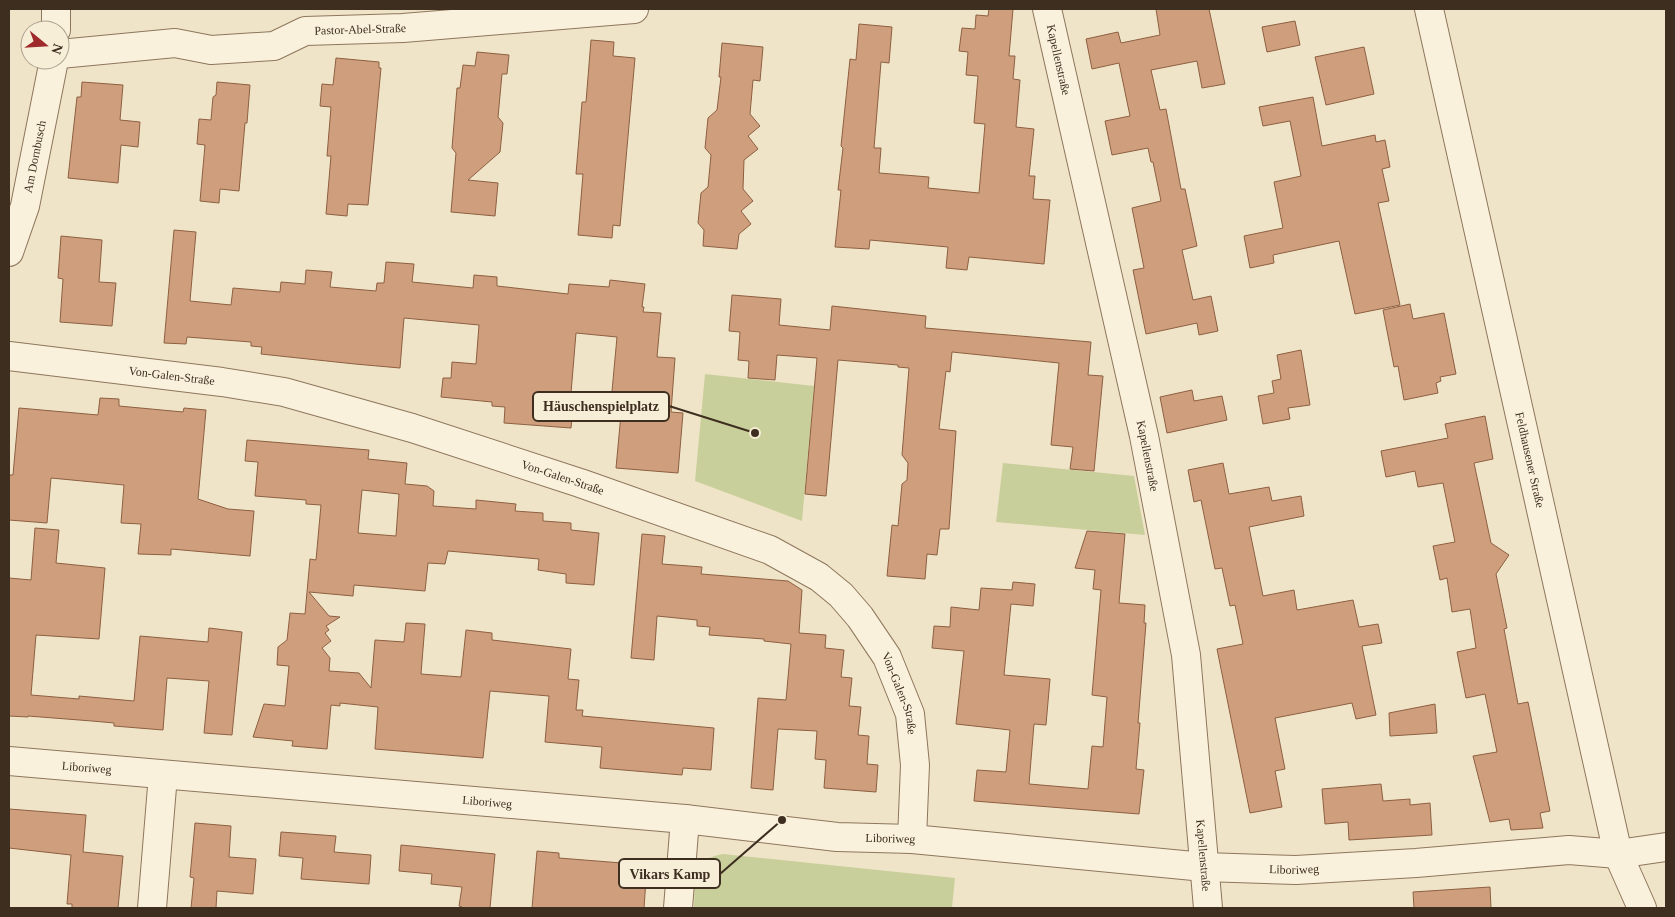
<svg xmlns="http://www.w3.org/2000/svg" width="1675" height="917" viewBox="0 0 1675 917" font-family="Georgia,serif">
	<style>
		.green { fill: #c9cf9b }
		.building { fill: #cf9f7d; stroke: #8d5f41; fill-rule: evenodd }
		.lines { fill: none; stroke-linecap: round; stroke-linejoin: round }
		.minor-casing { stroke: #8d765c; stroke-width: 30 }
		.minor { stroke: #faf1dc; stroke-width: 28 }
		.labels { text-anchor: middle; dominant-baseline: central; stroke-width: 4; stroke-linejoin: round; paint-order: stroke }
		.street-label { font-size: 12px; fill: #3d2e20; stroke: #f7eed8 }
		.leader { fill: none; stroke: #3d2e20; stroke-width: 2 }
		.callout-dot { fill: #3d2e20; stroke: #f7eed8; stroke-width: 2 }
		.callout { fill: #f7eed8; stroke: #3d2e20; stroke-width: 2 }
		.callout-label { font-size: 14px; text-anchor: middle; font-weight: bold; fill: #3d2e20 }
	</style>
	<rect width="100%" height="100%" fill="#f0e4c8"/>
	<g class="green">
		<polygon points="705,374 814,386 802,521 695,481"/>
		<polygon points="1003,463 1134,476 1145,535 996,522"/>
		<path d="M723 854 955 878 952 908H694C696 881 690 859 723 854Z"/>
	</g>
	<g class="building">
		<polygon points="989,9 1013,9 1009,56 1015,56 1013,79 1020,80 1016,127 1034,129 1029,176 1035,176 1033,199 1050,200 1044,264 969,257 967,270 946,268 948,247 870,240 869,249 835,247 841,190 838,190 843,148 841,146 850,59 856,60 859,24 892,27 889,63 881,62 874,148 881,148 879,173 929,177 928,188 979,193 985,124 974,123 978,76 966,75 968,52 959,51 962,28 975,29 976,15 988,16"/>
		<polygon points="1156,9 1209,9 1225,84 1202,88 1197,61 1151,70 1160,110 1166,109 1181,189 1185,189 1197,246 1182,250 1193,300 1211,296 1218,331 1199,335 1197,323 1146,334 1133,270 1144,268 1132,208 1161,201 1153,162 1151,162 1148,148 1112,155 1105,121 1130,116 1119,63 1092,69 1086,39 1118,32 1121,43 1160,35"/>
		<polygon points="1295,21 1300,45 1267,52 1262,27"/>
		<polygon points="591,40 614,42 613,56 635,58 620,226 613,225 612,238 578,235 583,174 576,174 582,102 586,102"/>
		<polygon points="722,43 763,47 760,81 753,80 750,114 760,126 748,136 758,149 744,160 743,189 753,201 741,211 751,224 739,234 737,249 703,246 704,230 698,223 701,193 708,187 711,155 705,148 708,118 717,110 721,77 719,77"/>
		<polygon points="1364,47 1374,94 1326,105 1315,57"/>
		<polygon points="477,52 509,55 507,74 502,74 498,117 503,123 500,152 468,180 498,183 495,216 451,212 456,153 452,148 457,88 460,88 463,65 475,66"/>
		<polygon points="336,58 379,62 379,68 381,68 368,205 348,204 347,216 326,214 331,156 327,156 331,107 320,106 322,84 333,85"/>
		<polygon points="82,82 123,85 120,120 140,122 138,147 121,145 118,183 68,178 77,97 81,97"/>
		<polygon points="217,82 250,85 247,123 245,123 239,191 220,189 219,203 200,201 205,145 197,144 199,119 211,120 213,97 216,95"/>
		<polygon points="1313,97 1322,146 1375,135 1376,142 1385,140 1390,167 1382,169 1389,201 1378,203 1400,305 1355,314 1339,241 1273,255 1274,263 1250,268 1244,236 1283,228 1274,182 1301,176 1290,121 1263,126 1259,107"/>
		<polygon points="174,230 196,232 190,301 231,305 233,288 280,292 281,282 305,284 306,270 332,272 330,287 376,291 377,283 384,283 386,262 414,264 412,282 473,288 474,275 497,277 497,286 568,294 569,284 609,287 610,280 645,284 642,307 644,307 643,312 661,313 657,357 675,358 671,412 683,413 678,473 616,468 621,414 610,413 617,337 576,333 570,405 573,406 571,428 504,423 505,407 492,406 492,402 441,397 443,378 451,378 452,362 476,364 479,325 404,318 400,368 355,364 261,354 262,347 251,346 251,342 187,337 186,344 164,343"/>
		<polygon points="61,236 102,240 99,282 116,283 112,326 60,322 63,279 58,278"/>
		<polygon points="732,295 781,299 779,325 830,330 832,306 926,316 925,328 1091,342 1088,375 1103,376 1094,471 1070,469 1073,447 1051,445 1059,363 952,352 950,372 946,371 939,429 956,431 949,529 940,529 937,555 927,554 925,579 887,576 892,525 898,526 902,484 907,480 908,463 902,455 909,368 898,367 898,365 838,360 826,496 805,494 817,358 777,355 775,380 748,378 749,361 738,360 740,332 729,331"/>
		<polygon points="1410,304 1413,319 1444,313 1456,374 1440,377 1441,381 1436,383 1438,393 1404,400 1398,366 1394,367 1383,310"/>
		<polygon points="1301,350 1310,405 1288,408 1290,419 1263,424 1258,396 1274,393 1272,381 1281,379 1277,355"/>
		<polygon points="1192,390 1194,401 1222,396 1227,420 1167,433 1160,397"/>
		<polygon points="100,398 119,399 119,406 183,412 184,408 206,410 198,499 228,509 254,511 250,556 171,549 171,555 138,554 141,524 121,523 124,485 51,478 47,523 9,520 9,475 13,475 19,408 98,415"/>
		<polygon points="1485,416 1493,459 1474,463 1491,543 1509,555 1496,574 1507,628 1504,629 1518,704 1528,702 1550,811 1540,813 1543,828 1511,830 1509,819 1490,822 1473,756 1497,752 1485,694 1466,698 1457,652 1476,648 1470,609 1452,612 1447,578 1440,580 1433,546 1455,542 1443,483 1418,487 1415,471 1386,477 1381,451 1448,438 1445,424"/>
		<path d="M247 440 369 450 368 459 407 463 405 484 427 486 434 491 433 506 476 509V500L516 504 515 511 543 513V521L571 523V530L599 533 594 585 566 583V574L538 570 539 559 448 551 445 564 428 563 425 591 354 585 353 596 309 592 329 616 340 617 326 626 329 630 325 633 331 641 322 648 330 658 329 671 359 673 371 688 375 640 404 642 406 623 425 624 421 674 461 677 466 630 492 633V640L571 649 568 679 579 680 576 710H583L582 716 714 728 711 770 683 768 682 775 600 768 602 747 545 742 549 696 490 691 483 758 375 749 378 707 340 703V706L331 705 327 749 292 746 293 741 253 737 264 704 285 706 289 666 277 665 278 647 287 640 290 613 305 614 310 559 316 560 321 505 306 504V500L255 496 258 462 245 461ZM362 490 399 494 396 536 358 533Z"/>
		<polygon points="1223,463 1229,494 1269,487 1272,501 1301,496 1304,516 1249,527 1263,596 1294,590 1297,610 1353,600 1359,627 1378,624 1382,643 1362,646 1376,715 1356,719 1352,703 1275,718 1285,769 1275,771 1282,807 1250,813 1217,649 1243,644 1235,605 1230,606 1222,568 1215,569 1201,500 1194,502 1188,470"/>
		<polygon points="35,528 59,530 56,563 105,568 99,639 36,635 31,695 79,699 79,696 134,701 140,636 208,642 209,628 242,632 232,735 204,733 209,681 167,678 163,730 114,726 114,723 92,721 28,716 28,717 9,716 9,578 31,580"/>
		<polygon points="1087,531 1125,534 1119,603 1145,605 1144,623 1146,623 1138,723 1140,723 1136,769 1144,770 1139,814 974,801 977,770 1006,772 1010,730 956,724 964,651 932,648 934,626 950,627 951,607 979,610 981,588 1012,590 1013,582 1035,584 1033,606 1011,604 1004,675 1050,679 1046,725 1034,724 1029,784 1088,789 1092,746 1103,747 1107,697 1092,695 1101,590 1093,589 1095,570 1075,568"/>
		<polygon points="642,534 665,536 662,564 702,567 701,574 788,581 802,590 799,633 826,635 825,648 844,650 841,677 852,678 849,706 861,707 858,735 869,736 867,764 878,765 876,792 824,788 826,760 815,759 817,731 778,729 773,790 751,788 758,698 786,700 791,644 764,641 764,639 709,635 710,627 697,626 697,620 657,616 654,660 631,658"/>
		<polygon points="1435,704 1437,733 1390,736 1389,713"/>
		<polygon points="1381,784 1383,801 1410,799 1410,805 1430,803 1432,835 1349,840 1348,822 1325,824 1322,789"/>
		<polygon points="9,809 86,815 83,852 123,856 118,908 72,908 72,904 67,904 71,855 9,848"/>
		<polygon points="195,823 231,826 229,857 256,859 253,894 217,891 216,908 191,908 194,878 190,877"/>
		<polygon points="281,832 336,836 334,852 371,855 369,884 301,879 303,858 279,856"/>
		<polygon points="401,845 495,854 490,908 461,908 462,907 459,906 462,887 431,884 432,874 399,871"/>
		<polygon points="537,851 559,853 559,858 647,865 644,908 532,908"/>
		<polygon points="1490,887 1491,908 1414,908 1413,892"/>
	</g>
	<g class="lines">
		<g class="minor-casing">
			<g id="minor">
				<path id="s1" d="M1047 9 1144 436 1186 655 1208 908"/>
				<path id="s2" d="M1429 9 1618 854 1642 908"/>
				<polyline points="56,30 56,9"/>
				<path id="s3" d="M60 54 175 43 211 50 274 46 305 31 403 28 634 9"/>
				<path id="s4" d="M9 252 25 206 54 60"/>
				<path id="s5" d="M9 356 222 382 284 392 412 428 580 483 770 550 819 577 841 595 860 617 887 657 910 714 915 765 912 839"/>
				<path id="s6" d="M9 761 685 819 837 837 912 839 1204 867 1296 870 1416 863 1569 850 1618 854 1666 847"/>
				<polyline points="152,908 163,775"/>
				<polyline points="678,908 685,819"/>
			</g>
		</g>
		<use href="#minor" class="minor"/>
	</g>
	<g class="labels">
		<g class="street-label">
			<text stroke="none"><textPath href="#s3" startOffset="305">Pastor-Abel-Straße</textPath></text>
			<text stroke="none"><textPath href="#s1" startOffset="52">Kapellenstraße</textPath></text>
			<text stroke="none"><textPath href="#s4" startOffset="99">Am Dornbusch</textPath></text>
			<text stroke="none"><textPath href="#s5" startOffset="164">Von-Galen-Straße</textPath></text>
			<text stroke="none"><textPath href="#s1" startOffset="458">Kapellenstraße</textPath></text>
			<text stroke="none"><textPath href="#s2" startOffset="462">Feldhausener Straße</textPath></text>
			<text stroke="none"><textPath href="#s5" startOffset="569">Von-Galen-Straße</textPath></text>
			<text stroke="none"><textPath href="#s5" startOffset="989">Von-Galen-Straße</textPath></text>
			<text stroke="none"><textPath href="#s6" startOffset="78">Liboriweg</textPath></text>
			<text stroke="none"><textPath href="#s6" startOffset="480">Liboriweg</textPath></text>
			<text stroke="none"><textPath href="#s6" startOffset="885">Liboriweg</textPath></text>
			<text stroke="none"><textPath href="#s1" startOffset="862">Kapellenstraße</textPath></text>
			<text stroke="none"><textPath href="#s6" startOffset="1290">Liboriweg</textPath></text>
		</g>
	</g>
	<path class="leader" d="M755 433L669 406M782 820L720 874"/>
	<g class="callout-dot">
		<circle cx="755" cy="433" r="5"/>
		<circle cx="782" cy="820" r="5"/>
	</g>
	<g class="callout">
		<rect x="533" y="392" width="136" height="29" rx="5"/>
		<rect x="619" y="859" width="101" height="29" rx="5"/>
	</g>
	<g class="callout-label">
		<text x="601" y="411">Häuschenspielplatz</text>
		<text x="670" y="879">Vikars Kamp</text>
	</g>
	<rect width="1675" height="917" fill="none" stroke="#3d2e20" stroke-width="20"/>
	<g transform="translate(45 45) rotate(108)"><circle r="24" fill="#f7eed8" stroke="#ada18e"/>
	<path d="M0-4L9 19L0 12L-9 19Z" fill="#9e2a2b"/>
	<text y="-8" font-size="14" font-weight="bold" text-anchor="middle" fill="#3d2e20">N</text>
	</g>
</svg>
